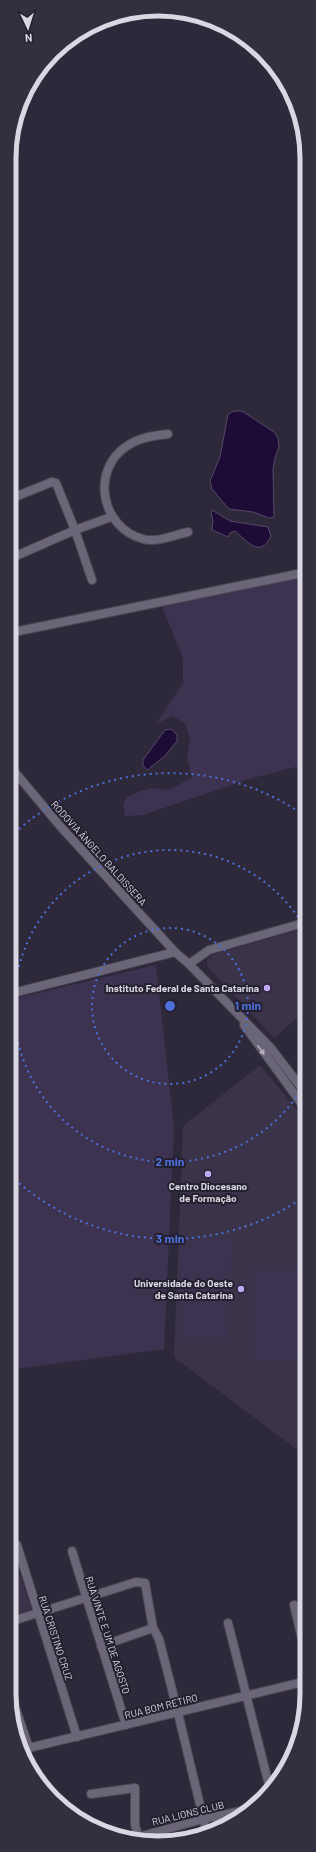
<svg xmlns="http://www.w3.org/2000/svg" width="316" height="1852" viewBox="0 0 316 1852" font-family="Barlow,sans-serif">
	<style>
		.built { fill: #3a3349 }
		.green { fill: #3d3351 }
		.water { fill: #1d0c35; stroke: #564969 }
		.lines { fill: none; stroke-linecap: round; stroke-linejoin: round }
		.minor-casing { stroke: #4a4553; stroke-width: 10 }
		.minor { stroke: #6b6578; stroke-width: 8 }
		.oneway { fill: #b3afbd }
		.ring { fill: none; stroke: #4c70da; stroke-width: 2; stroke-dasharray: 2 4 }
		.poi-dot { fill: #c0a8f4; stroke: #252030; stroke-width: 1.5 }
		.labels { text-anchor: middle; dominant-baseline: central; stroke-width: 4; stroke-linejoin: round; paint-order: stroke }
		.street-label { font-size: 10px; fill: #dad7e2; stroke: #252030 }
		.poi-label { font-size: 10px; font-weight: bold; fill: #dad7e2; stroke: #252030; text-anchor: end }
		.rim { fill: none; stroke: #dad7e2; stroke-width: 5 }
		.centre { fill: #4c70da; stroke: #252030; stroke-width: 2 }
		.ring-label { font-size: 12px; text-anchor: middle; font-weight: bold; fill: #4c70da; stroke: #252030; stroke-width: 4; stroke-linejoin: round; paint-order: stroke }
	</style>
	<rect width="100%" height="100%" fill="#2e293a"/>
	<g class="built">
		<polygon points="307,928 307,1009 274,1038 207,966 207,960 212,955"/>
		<polygon points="260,1065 307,1122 307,1457 174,1357 183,1126"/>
		<polygon points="20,1575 31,1609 9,1617 9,1578"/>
	</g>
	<g class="green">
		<polygon points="307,572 307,764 249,779 143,815 125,816 123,804 127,797 138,792 152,788 168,790 192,778 187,757 190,740 185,723 172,716 156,724 183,683 183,658 160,602"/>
		<polygon points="156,965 174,1127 164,1349 9,1370 9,1000"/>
		<polygon points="180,1238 232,1239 229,1338 178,1337"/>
		<polygon points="254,1266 307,1266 307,1359 255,1359"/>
	</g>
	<g class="water">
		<polygon points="234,411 242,411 274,432 278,438 279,447 275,458 273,469 274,517 269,518 253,512 229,509 212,489 210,481 220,457 228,414"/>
		<path d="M212 510 230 521 268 527 271 536C260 559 247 541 235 531L230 533 228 537 212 530 213 521 211 512Z"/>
		<polygon points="171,729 177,735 177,741 165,756 147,770 143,765 143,760 165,730"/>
	</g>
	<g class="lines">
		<g class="minor-casing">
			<g id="minor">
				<path d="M168 434C153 436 140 437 127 446 90 470 101 528 143 539 157 543 174 535 188 532"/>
				<polyline points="17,496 52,482 56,483 75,530 92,580"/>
				<polyline points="9,559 75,530 111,517"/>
				<polyline points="9,633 307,572"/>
				<polyline points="9,765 60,826 175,952 189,964 270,1047 307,1095"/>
				<polyline points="189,964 209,950 307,922"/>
				<polyline points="9,994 175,952"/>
				<polyline points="244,1025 307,1111"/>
				<polyline points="17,1545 77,1737"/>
				<polyline points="72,1551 126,1725"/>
				<polyline points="294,1605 307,1660"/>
				<polyline points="9,1622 136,1582 145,1583 153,1628 159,1639 178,1713 207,1834"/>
				<polyline points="228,1623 270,1789"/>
				<polyline points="101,1646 153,1628"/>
				<polyline points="9,1689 29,1748"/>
				<polyline points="20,1750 307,1681"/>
				<polyline points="91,1794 135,1788 135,1825 139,1840"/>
				<polyline points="131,1839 203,1819 251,1809"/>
			</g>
		</g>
		<use href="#minor" class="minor"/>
	</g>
	<defs><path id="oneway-solid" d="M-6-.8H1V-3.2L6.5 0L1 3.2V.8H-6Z"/></defs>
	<use class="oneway" href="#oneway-solid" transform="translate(261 1050) rotate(55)"/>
	<g class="ring">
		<circle cx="170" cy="1006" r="78"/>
		<path d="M306 1082A156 156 0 1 1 306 930"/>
		<path d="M305 1196A233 233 0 0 1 10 1175M10 837A233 233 0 0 1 305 816"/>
	</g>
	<g class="poi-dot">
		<circle cx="267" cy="988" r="4"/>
		<circle cx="208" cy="1174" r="4"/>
		<circle cx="241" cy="1289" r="4"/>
	</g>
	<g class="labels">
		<g class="street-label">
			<text transform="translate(99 853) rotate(48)">RODOVIA ÂNGELO BALDISSERA</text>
			<text transform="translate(108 1635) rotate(72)">RUA VINTE E UM DE AGOSTO</text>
			<text transform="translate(56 1638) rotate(72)">RUA CRISTINO CRUZ</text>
			<text transform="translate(161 1706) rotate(-14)">RUA BOM RETIRO</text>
			<text transform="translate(188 1813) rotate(-14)">RUA LIONS CLUB</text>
		</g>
		<g class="poi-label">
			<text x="259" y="988">Instituto Federal de Santa Catarina</text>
			<text x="208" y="1186" text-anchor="middle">Centro Diocesano<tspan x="208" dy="12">de Formação</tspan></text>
			<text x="233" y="1283">Universidade do Oeste<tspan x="233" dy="12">de Santa Catarina</tspan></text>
		</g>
	</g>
	<path d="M0 0H316V1852H0ZM158 16H158A142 142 0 0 1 300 158V1694A142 142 0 0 1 158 1836H158A142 142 0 0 1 16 1694V158A142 142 0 0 1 158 16Z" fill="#332f3e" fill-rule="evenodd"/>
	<path class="rim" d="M158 16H158A142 142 0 0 1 300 158V1694A142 142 0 0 1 158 1836H158A142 142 0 0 1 16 1694V158A142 142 0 0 1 158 16Z"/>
	<circle cx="170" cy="1006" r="6" class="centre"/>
	<g class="ring-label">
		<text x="248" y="1010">1 min</text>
		<text x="170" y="1166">2 min</text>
		<text x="170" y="1243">3 min</text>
	</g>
	<g transform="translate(28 28) rotate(176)" stroke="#252030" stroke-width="3" paint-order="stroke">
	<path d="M0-3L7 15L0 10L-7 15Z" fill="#dad7e2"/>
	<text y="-6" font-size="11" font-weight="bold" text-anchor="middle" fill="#dad7e2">N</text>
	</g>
</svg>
